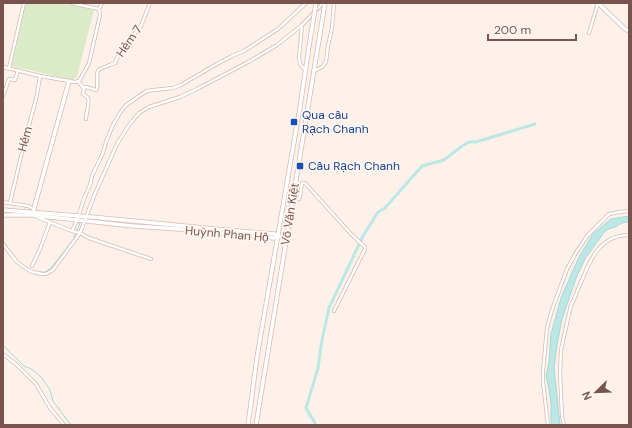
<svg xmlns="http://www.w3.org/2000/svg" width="632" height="428" viewBox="0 0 632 428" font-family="'DM Sans',sans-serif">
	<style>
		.green { fill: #dcebc7 }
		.water { fill: #bde7e5; stroke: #a3d9d7 }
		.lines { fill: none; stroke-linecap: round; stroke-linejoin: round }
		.stream { stroke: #a3d9d7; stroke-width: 1 }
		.canal { stroke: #bde7e5; stroke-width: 3 }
		.street-casing { stroke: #d2bab1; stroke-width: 4 }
		.secondary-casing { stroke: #d7bab1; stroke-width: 5 }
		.street { stroke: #fff; stroke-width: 2.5 }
		.secondary { stroke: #fff; stroke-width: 3.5 }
		.secondary-bridge-casing { stroke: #d7bab1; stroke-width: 5; stroke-linecap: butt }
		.secondary-bridge { stroke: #fff; stroke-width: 3.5 }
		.transit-dot { fill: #1a4fb4; stroke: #fff6f0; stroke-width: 1.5 }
		.labels { text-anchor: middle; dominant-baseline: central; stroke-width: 3.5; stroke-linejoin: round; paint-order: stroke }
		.street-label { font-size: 12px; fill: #78544c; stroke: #fff6f0 }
		.transit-label { font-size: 12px; fill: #164399; stroke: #fff6f0; text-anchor: start }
	</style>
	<rect width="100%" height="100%" fill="#fdf1e9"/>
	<polygon class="green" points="26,3 62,3 94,10 77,77 72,80 12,66"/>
	<path class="water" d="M629 216V222C623 222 620 224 615 227 611 228 609 229 605 231L585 259 576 278 562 319 557 345 554 368 560 425H552L551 420V402L549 389 546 376 549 362 551 334 561 298 578 259 593 234 611 219Z"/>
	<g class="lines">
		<g class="stream">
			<polyline points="3,241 10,251"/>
			<polyline points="39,272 45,272 51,268 73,240 80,223"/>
			<polyline points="3,345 24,366 33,370 42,378 50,390 53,401 71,425"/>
		</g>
		<polyline class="canal" points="316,425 306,408 318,368 322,340 329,308 363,236 378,212 385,208 422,166 444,160 462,146 469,142 476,142 535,124"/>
		<g class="street-casing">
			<g id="street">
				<polyline points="71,3 99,9"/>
				<polyline points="302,25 299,58 300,64 305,70"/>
				<polyline points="589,33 598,3"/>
				<polyline points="3,67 40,76 75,82 79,81 87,67 89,63 100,15 99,9 102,3"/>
				<polyline points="9,68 24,3"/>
				<polyline points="314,71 322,67 326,62 328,46 332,28 334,3"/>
				<polyline points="79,81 80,84 84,88"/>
				<polyline points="3,96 9,79 15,80 18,70"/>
				<path d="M86 119C86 114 90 101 88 98 87 96 84 95 83 94L84 88 86 87 96 90 97 89C99 67 91 72 115 63L121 49 141 26 150 3"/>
				<polyline points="293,200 299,199 300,197 302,183 305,183 351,234 365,247 365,249 334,311"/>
				<polyline points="3,202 28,206 34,209"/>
				<polyline points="10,203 23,148 37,95 40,76"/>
				<polyline points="37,217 72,231 77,220 85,196 90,185 92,176 103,153 106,142 113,125 120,113 125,106 139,96 147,91 154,90 173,88 181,85 215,65 232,56 244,51 278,29 306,3"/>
				<polyline points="72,231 80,233 89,238 151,259"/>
				<polyline points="3,244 17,262 28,270 33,272 42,274 46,274 53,270 80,233 94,196 117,144 129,125 139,113 149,107 180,97 197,89 250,61 277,45 302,25 323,3"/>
				<polyline points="32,266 40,249 50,222"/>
				<polyline points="3,354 17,365 36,384 50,408 64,425"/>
				<polyline points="548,425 543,382 543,371 547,328 552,310 567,269 577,251 588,235 609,214 619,212 629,211"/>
				<path d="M564 425 562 416 560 374 561 350 571 305C575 299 576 293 579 287 589 263 598 235 629 235"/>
			</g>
		</g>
		<g class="secondary-casing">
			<g id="secondary">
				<polyline points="598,3 625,29 629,31"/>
				<path d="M3 210C61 214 118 219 175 225 209 229 242 231 275 234L277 236"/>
				<polyline points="33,212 69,81"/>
				<polyline points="3,215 31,215 133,226 178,229 274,238 277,236 286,238"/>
				<polyline points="248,425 257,357 300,107 310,40"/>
				<polyline points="256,425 325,3"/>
			</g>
		</g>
		<use href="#street" class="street"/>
		<use href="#secondary" class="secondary"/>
		<g class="secondary-bridge-casing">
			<polyline id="secondary-bridge" points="310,40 316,3"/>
		</g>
		<use href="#secondary-bridge" class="secondary-bridge"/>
	</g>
	<g class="transit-dot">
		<rect x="290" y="118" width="8" height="8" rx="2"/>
		<rect x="296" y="162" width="8" height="8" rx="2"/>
	</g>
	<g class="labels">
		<g class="street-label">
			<text transform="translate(129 41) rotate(-55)">Hẻm 7</text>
			<text transform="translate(25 139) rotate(-76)">Hẻm</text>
			<text transform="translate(290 214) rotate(-81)">Võ Văn Kiệt</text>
			<text transform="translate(227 234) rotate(5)">Huỳnh Phan Hộ</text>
		</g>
		<g class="transit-label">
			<text x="302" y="115">Qua cầu<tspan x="302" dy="14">Rạch Chanh</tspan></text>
			<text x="308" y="166">Cầu Rạch Chanh</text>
		</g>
	</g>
	<rect width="632" height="428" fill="none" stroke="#78544c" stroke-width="8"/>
	<g transform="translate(596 392) rotate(247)" stroke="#fff6f0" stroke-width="3" paint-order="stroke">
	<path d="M0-3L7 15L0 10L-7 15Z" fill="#78544c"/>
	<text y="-6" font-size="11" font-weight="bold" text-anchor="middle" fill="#78544c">N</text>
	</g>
	<path d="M488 34v6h88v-6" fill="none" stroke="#78544c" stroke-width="2"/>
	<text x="494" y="34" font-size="12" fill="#78544c" stroke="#fff6f0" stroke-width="3" paint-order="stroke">200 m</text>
</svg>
